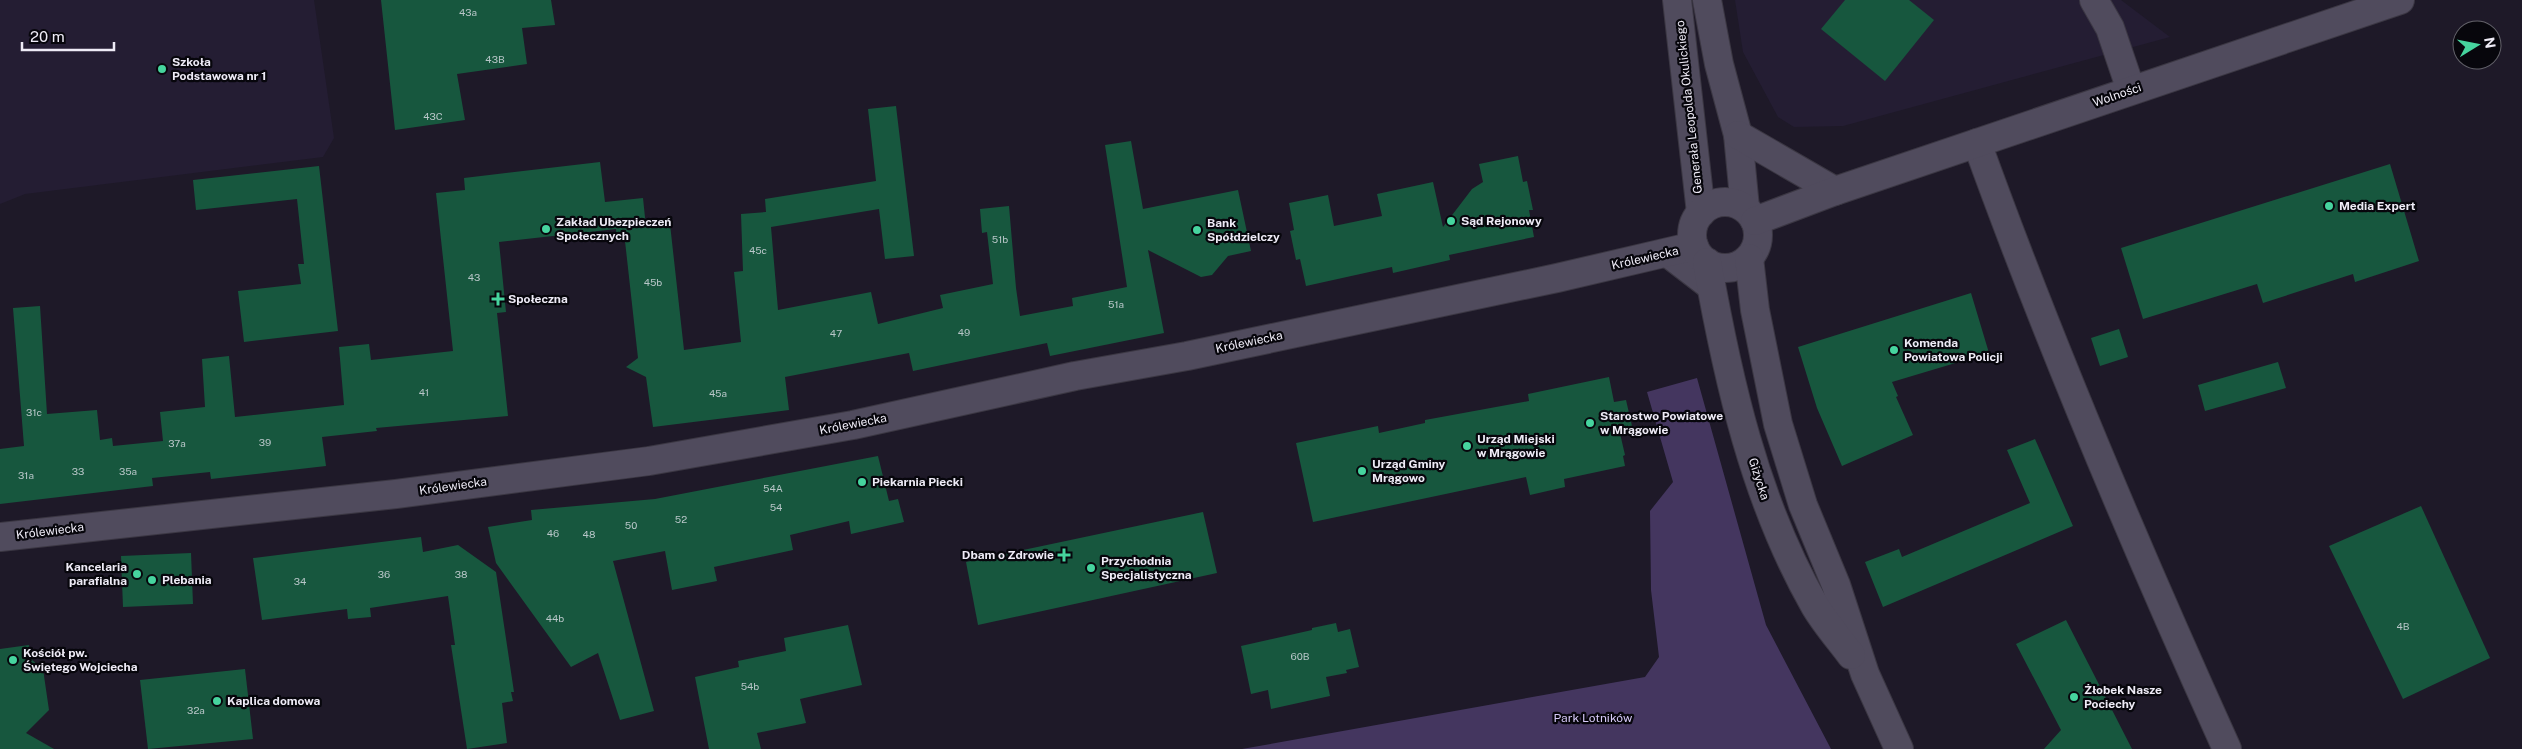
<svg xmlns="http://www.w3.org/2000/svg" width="2522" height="749" viewBox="0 0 2522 749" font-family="'Public Sans',sans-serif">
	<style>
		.built { fill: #241d33 }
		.green { fill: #44365f }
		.building { fill: #17573e }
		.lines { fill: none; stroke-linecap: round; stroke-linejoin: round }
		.minor-casing { stroke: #3b3743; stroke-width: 30 }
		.tertiary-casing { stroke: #3b3743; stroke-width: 30 }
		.minor { stroke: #504b5d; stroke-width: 28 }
		.tertiary { stroke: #504b5d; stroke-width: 28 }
		.poi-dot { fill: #46d49e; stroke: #07060c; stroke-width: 2 }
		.labels { text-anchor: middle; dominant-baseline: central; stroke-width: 4.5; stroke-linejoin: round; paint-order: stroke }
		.number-label { font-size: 10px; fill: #b8c6c8 }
		.poi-label { font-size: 12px; font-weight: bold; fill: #eeebf6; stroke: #07060c; text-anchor: start }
		.street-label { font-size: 12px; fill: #eeebf6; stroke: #07060c }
		.park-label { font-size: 12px; fill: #d7caf8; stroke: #07060c }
	</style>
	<rect width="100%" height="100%" fill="#1e1928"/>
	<g class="built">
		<polygon points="0,0 314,0 334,138 323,157 25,194 0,204"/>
		<polygon points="1735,0 2121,0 2170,37 1843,126 1794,127 1778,117 1743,52"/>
	</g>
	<polygon class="green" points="1697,378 1766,625 1831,749 1242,749 1645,677 1659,657 1651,590 1650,511 1673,482 1647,392"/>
	<g class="building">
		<polygon points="381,0 551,0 555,25 522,28 527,64 457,74 465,120 395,130"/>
		<polygon points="1845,0 1909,0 1934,20 1885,81 1821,29"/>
		<polygon points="896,106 914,256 885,259 879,209 771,227 778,310 871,292 878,324 943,308 940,295 993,284 987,232 982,233 980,209 1009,206 1016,288 1020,316 1073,306 1072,298 1127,287 1105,145 1131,141 1143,209 1238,190 1251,251 1228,256 1212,275 1201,277 1148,250 1164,333 1050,356 1047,343 913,371 909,353 785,377 789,410 653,427 646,377 626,367 638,358 625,241 617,242 616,229 499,242 506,312 497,313 508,416 376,428 377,431 322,437 326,466 211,479 210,472 152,478 153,486 0,504 0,449 24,446 13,308 40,306 47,414 97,410 100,440 112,438 113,446 163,441 160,412 205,407 202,359 229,356 235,417 344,405 339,347 369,344 371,360 453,351 436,193 465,190 464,178 600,162 605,202 643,198 646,227 670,224 684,350 741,342 734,272 743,271 741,214 766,212 765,199 876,181 868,109"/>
		<polygon points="1518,156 1523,182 1527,181 1533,210 1529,210 1534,237 1449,255 1450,260 1393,273 1392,267 1306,286 1300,259 1296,260 1290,231 1294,230 1289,203 1328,195 1334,226 1382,216 1377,194 1433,182 1443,227 1472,189 1483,182 1479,164"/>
		<polygon points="2390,164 2419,261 2355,282 2353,274 2263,303 2257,284 2143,319 2121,248"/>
		<polygon points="319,166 338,331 244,342 238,291 301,284 298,264 304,264 297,199 196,210 193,180"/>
		<polygon points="1971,293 1989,353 1892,382 1898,396 1896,397 1913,435 1842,466 1817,408 1798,347"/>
		<polygon points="2119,329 2128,357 2100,366 2091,338"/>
		<polygon points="2278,362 2286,388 2205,411 2198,385"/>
		<polygon points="1609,377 1614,402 1626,400 1632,426 1619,429 1625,455 1623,456 1625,466 1564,479 1565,487 1530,495 1526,477 1313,522 1296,443 1378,426 1379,433 1425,423 1425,420 1529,401 1528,394"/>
		<polygon points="2035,439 2073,526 1883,607 1865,562 1899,549 1902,557 2030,503 2007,450"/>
		<polygon points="878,456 889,501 898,499 904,522 851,534 849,521 790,535 793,550 714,567 717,581 672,590 665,551 613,561 654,711 620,720 598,653 571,667 496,563 488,527 532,520 531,510 655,499"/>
		<polygon points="2421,506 2490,658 2403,699 2329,546"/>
		<polygon points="1203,512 1217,573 978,625 966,562"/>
		<polygon points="421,537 423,552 458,545 496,572 514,692 511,692 513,701 502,703 507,743 467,749 451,645 455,645 448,596 370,608 371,617 348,619 347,609 262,620 253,558"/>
		<polygon points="191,553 193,604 123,607 121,556"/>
		<polygon points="2066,620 2132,749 2044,749 2061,730 2016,644"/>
		<polygon points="1336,623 1338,632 1350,629 1359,667 1346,670 1347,673 1326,677 1330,696 1271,709 1268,690 1251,694 1241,646 1312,630 1312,628"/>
		<polygon points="848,625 862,685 800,699 806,723 757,733 761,749 709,749 695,677 739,667 738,661 786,651 784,638"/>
		<polygon points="29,645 32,660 43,669 49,710 26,733 54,749 0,749 0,649"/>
		<polygon points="245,669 253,739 148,749 140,680"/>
	</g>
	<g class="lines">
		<g class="minor-casing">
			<g id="minor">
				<polyline points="2094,0 2110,28 2131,90"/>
				<path d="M1977 143C2051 348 2137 550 2227 749"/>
				<polyline points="1668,253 1711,286"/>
				<polyline points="0,537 396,494 649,461 853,425 1075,376 1187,356 1557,278 1694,246"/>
			</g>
		</g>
		<g class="tertiary-casing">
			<g id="tertiary">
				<polyline points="1677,0 1701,213"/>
				<polyline points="1707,0 1719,64 1738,135 1745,208"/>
				<polyline points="1738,135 1835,191"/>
				<circle cx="1725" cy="235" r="33"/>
				<polyline points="1755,221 1835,191 2400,0"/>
				<polyline points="1749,258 1755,310 1778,424 1803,505 1836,585 1865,674 1899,749"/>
				<path d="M1707 262C1728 381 1755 501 1815 606 1825 623 1839 639 1851 655"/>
			</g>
		</g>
		<use href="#minor" class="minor"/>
		<use href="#tertiary" class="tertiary"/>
	</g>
	<g class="poi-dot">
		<circle cx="162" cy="69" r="5"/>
		<circle cx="2329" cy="206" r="5"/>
		<circle cx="1451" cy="221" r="5"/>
		<circle cx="546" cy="229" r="5"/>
		<circle cx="1197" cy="230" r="5"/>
		<path d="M495.5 291.5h5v5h5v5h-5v5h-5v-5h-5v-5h5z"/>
		<circle cx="1894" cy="350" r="5"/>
		<circle cx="1590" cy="423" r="5"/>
		<circle cx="1467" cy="446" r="5"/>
		<circle cx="1362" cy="471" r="5"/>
		<circle cx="862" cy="482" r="5"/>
		<path d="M1061.5 547.5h5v5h5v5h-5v5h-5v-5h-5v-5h5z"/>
		<circle cx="1091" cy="568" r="5"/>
		<circle cx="137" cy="574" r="5"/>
		<circle cx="152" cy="580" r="5"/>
		<circle cx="13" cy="660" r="5"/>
		<circle cx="2074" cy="697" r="5"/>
		<circle cx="217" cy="701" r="5"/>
	</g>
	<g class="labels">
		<g class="number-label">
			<text x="468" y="12">43a</text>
			<text x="495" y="59">43B</text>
			<text x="433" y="116">43C</text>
			<text x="1000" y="239">51b</text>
			<text x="758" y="250">45c</text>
			<text x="474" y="277">43</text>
			<text x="653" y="282">45b</text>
			<text x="1116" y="304">51a</text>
			<text x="964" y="332">49</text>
			<text x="836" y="333">47</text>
			<text x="424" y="392">41</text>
			<text x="718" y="393">45a</text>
			<text x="34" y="412">31c</text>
			<text x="265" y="442">39</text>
			<text x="177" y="443">37a</text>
			<text x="78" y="471">33</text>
			<text x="128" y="471">35a</text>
			<text x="26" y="475">31a</text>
			<text x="773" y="488">54A</text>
			<text x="776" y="507">54</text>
			<text x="681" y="519">52</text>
			<text x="631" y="525">50</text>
			<text x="553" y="533">46</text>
			<text x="589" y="534">48</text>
			<text x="384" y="574">36</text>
			<text x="461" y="574">38</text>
			<text x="300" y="581">34</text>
			<text x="555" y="618">44b</text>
			<text x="2403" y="626">4B</text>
			<text x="1300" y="656">60B</text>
			<text x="750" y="686">54b</text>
			<text x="196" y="710">32a</text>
		</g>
		<g class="poi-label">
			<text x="172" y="62">Szkoła<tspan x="172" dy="14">Podstawowa nr 1</tspan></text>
			<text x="2339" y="206">Media Expert</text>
			<text x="1461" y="221">Sąd Rejonowy</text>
			<text x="556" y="222">Zakład Ubezpieczeń<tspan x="556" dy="14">Społecznych</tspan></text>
			<text x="1207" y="223">Bank<tspan x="1207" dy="14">Spółdzielczy</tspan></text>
			<text x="508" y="299">Społeczna</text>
			<text x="1904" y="343">Komenda<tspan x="1904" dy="14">Powiatowa Policji</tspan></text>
			<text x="1600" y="416">Starostwo Powiatowe<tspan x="1600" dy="14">w Mrągowie</tspan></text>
			<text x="1477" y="439">Urząd Miejski<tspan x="1477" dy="14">w Mrągowie</tspan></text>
			<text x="1372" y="464">Urząd Gminy<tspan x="1372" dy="14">Mrągowo</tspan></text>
			<text x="872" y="482">Piekarnia Piecki</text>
			<text x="1054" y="555" text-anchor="end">Dbam o Zdrowie</text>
			<text x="1101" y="561">Przychodnia<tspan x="1101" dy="14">Specjalistyczna</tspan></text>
			<text x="127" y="567" text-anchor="end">Kancelaria<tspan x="127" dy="14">parafialna</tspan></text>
			<text x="162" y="580">Plebania</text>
			<text x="23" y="653">Kościół pw.<tspan x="23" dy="14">Świętego Wojciecha</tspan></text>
			<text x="2084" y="690">Żłobek Nasze<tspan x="2084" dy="14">Pociechy</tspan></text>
			<text x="227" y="701">Kaplica domowa</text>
		</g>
		<g class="street-label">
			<text transform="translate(2117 95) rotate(-19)">Wolności</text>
			<text transform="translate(1689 107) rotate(-96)">Generała Leopolda Okulickiego</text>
			<text transform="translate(1645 258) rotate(-13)">Królewiecka</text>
			<text transform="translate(1249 342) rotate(-12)">Królewiecka</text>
			<text transform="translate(853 424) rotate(-11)">Królewiecka</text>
			<text transform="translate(1759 479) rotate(72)">Giżycka</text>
			<text transform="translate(453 486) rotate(-8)">Królewiecka</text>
			<text transform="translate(50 531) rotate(-7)">Królewiecka</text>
		</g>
		<g class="park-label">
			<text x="1593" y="718">Park Lotników</text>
		</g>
	</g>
	<g transform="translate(2477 45) rotate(80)"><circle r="24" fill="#07060c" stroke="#63626a"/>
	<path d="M0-4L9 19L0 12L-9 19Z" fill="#46d49e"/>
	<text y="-8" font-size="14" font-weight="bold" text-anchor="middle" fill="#eeebf6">N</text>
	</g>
	<path d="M22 42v8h92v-8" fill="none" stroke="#eeebf6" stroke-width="2.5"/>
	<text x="30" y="42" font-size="15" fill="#eeebf6" stroke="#07060c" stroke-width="4" paint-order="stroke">20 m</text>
</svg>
